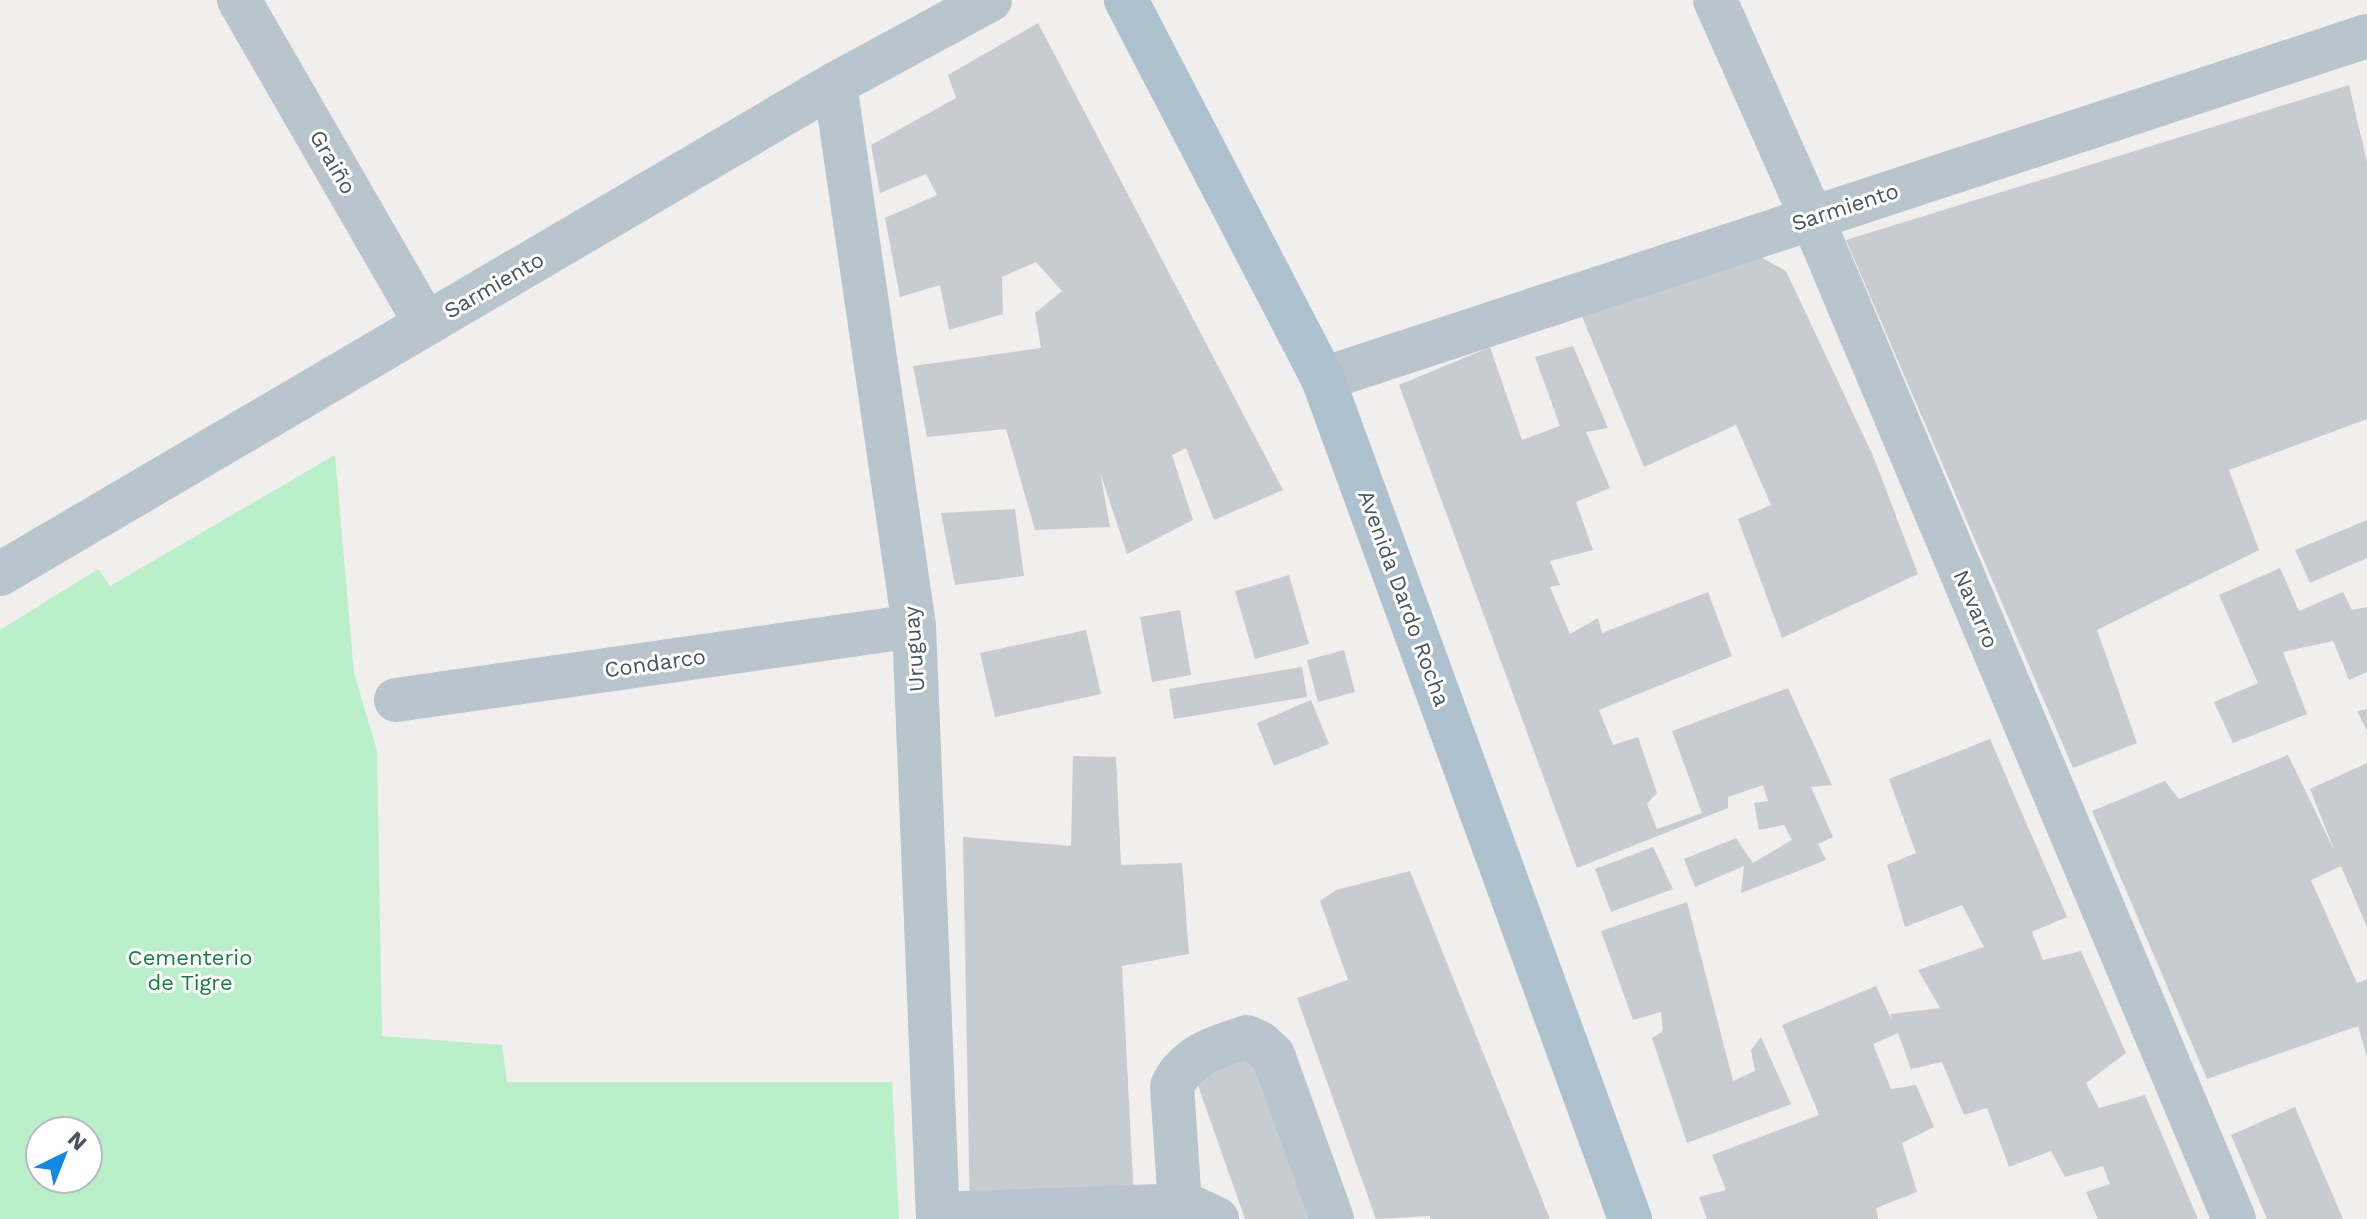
<svg xmlns="http://www.w3.org/2000/svg" width="2367" height="1219" viewBox="0 0 2367 1219" font-family="'Work Sans',sans-serif">
	<style>
		.green { fill: #baf0c9; fill-rule: evenodd }
		.building { fill: #c8ccd1 }
		.lines { fill: none; stroke-linecap: round; stroke-linejoin: round }
		.minor { stroke: #b9c5cc; stroke-width: 44 }
		.major { stroke: #adc2ce; stroke-width: 44 }
		.labels { text-anchor: middle; dominant-baseline: central; stroke-width: 6; stroke-linejoin: round; paint-order: stroke }
		.street-label { font-size: 22px; fill: #46545c; stroke: #fff }
		.park-label { font-size: 22px; fill: #13813d; stroke: #fff }
	</style>
	<rect width="100%" height="100%" fill="#f1eeee"/>
	<path class="green" d="M335 455 354 673 377 751 382 1036 502 1045 507 1082H892L899 1219H0V630L98 569 110 586ZM40 1131H88V1179H40Z"/>
	<g class="building">
		<polygon points="1038,23 1283,490 1214,520 1186,448 1172,455 1193,520 1127,554 1100,472 1110,527 1035,530 1006,429 927,437 913,366 1041,348 1035,313 1062,291 1036,262 1002,277 1003,314 949,330 940,285 900,297 885,218 937,195 926,174 880,193 871,145 956,98 948,75"/>
		<polygon points="2349,85 2367,162 2367,419 2229,470 2259,550 2097,630 2137,743 2073,768 1846,240"/>
		<polygon points="1745,248 1786,271 1874,458 1918,574 1782,638 1738,519 1771,505 1736,425 1644,467 1579,309"/>
		<polygon points="1573,346 1608,428 1586,432 1610,488 1576,502 1593,550 1550,561 1560,585 1550,587 1570,634 1598,618 1602,633 1708,592 1732,656 1599,710 1613,745 1638,737 1657,793 1647,804 1657,829 1702,813 1672,731 1788,688 1832,785 1811,787 1833,837 1818,844 1826,860 1741,893 1744,866 1695,887 1684,859 1736,838 1753,863 1792,840 1784,825 1759,830 1754,803 1768,801 1763,785 1728,797 1728,808 1577,868 1399,385 1490,347 1522,440 1560,426 1535,357"/>
		<polygon points="1015,509 1024,576 955,585 941,513"/>
		<polygon points="2367,520 2367,558 2310,583 2295,550"/>
		<polygon points="2280,568 2299,611 2343,592 2352,610 2367,607 2367,672 2349,680 2333,641 2283,652 2307,714 2233,743 2214,702 2258,683 2219,595"/>
		<polygon points="1289,575 1309,644 1255,659 1235,591"/>
		<polygon points="1180,610 1191,675 1152,682 1140,617"/>
		<polygon points="1086,630 1101,694 995,717 980,653"/>
		<polygon points="1344,650 1355,692 1318,702 1307,660"/>
		<polygon points="1302,667 1307,697 1174,719 1169,689"/>
		<polygon points="1311,700 1329,744 1274,766 1257,723"/>
		<polygon points="2367,709 2367,731 2357,711"/>
		<polygon points="1990,739 2067,917 2032,932 2043,960 2081,951 2126,1053 2086,1083 2099,1108 2145,1095 2198,1219 2098,1219 2086,1192 2110,1184 2103,1166 2065,1177 2051,1151 2009,1167 1987,1108 1964,1115 1942,1062 1911,1069 1898,1033 1873,1044 1891,1089 1916,1085 1934,1127 1902,1143 1917,1192 1876,1208 1878,1219 1707,1219 1699,1197 1726,1190 1712,1155 1819,1115 1782,1025 1876,986 1893,1023 1890,1014 1940,1008 1918,970 1984,947 1962,905 1905,927 1887,865 1916,853 1889,779"/>
		<polygon points="2288,755 2335,852 2310,789 2367,763 2367,927 2341,866 2311,880 2357,983 2367,979 2367,1057 2358,1026 2207,1079 2092,811 2165,781 2179,799"/>
		<polygon points="1073,756 1116,757 1121,865 1182,863 1189,954 1122,966 1135,1219 970,1219 963,837 1071,846"/>
		<polygon points="1653,847 1673,889 1611,912 1595,869"/>
		<polygon points="1410,871 1550,1219 1430,1219 1430,1216 1376,1219 1297,998 1348,980 1320,901 1336,890"/>
		<polygon points="1687,902 1733,1081 1755,1071 1751,1050 1761,1037 1791,1104 1687,1143 1652,1038 1663,1031 1661,1012 1633,1020 1601,931"/>
		<polygon points="1259,1056 1320,1219 1245,1219 1195,1077"/>
		<polygon points="2295,1107 2343,1219 2267,1219 2231,1135"/>
	</g>
	<g class="lines">
		<g class="minor">
			<polyline points="239,0 426,324"/>
			<polyline points="1715,0 1812,218 2234,1219"/>
			<polyline points="835,84 914,626 938,1219"/>
			<polyline points="1323,379 2367,36"/>
			<polyline points="0,574 835,84 990,0"/>
			<polyline points="396,700 914,626"/>
			<path d="M1180 1205 1172 1086C1187 1055 1216 1047 1247 1037L1260 1043 1273 1055 1332 1219"/>
			<polyline points="938,1214 1187,1205 1217,1219"/>
		</g>
		<polyline class="major" points="1126,0 1323,379 1630,1219"/>
	</g>
	<g class="labels">
		<g class="street-label">
			<text transform="translate(333 162) rotate(60)">Graiño</text>
			<text transform="translate(1845 207) rotate(-18)">Sarmiento</text>
			<text transform="translate(494 285) rotate(-30)">Sarmiento</text>
			<text transform="translate(1404 598) rotate(70)">Avenida Dardo Rocha</text>
			<text transform="translate(1976 609) rotate(67)">Navarro</text>
			<text transform="translate(914 649) rotate(-94)">Uruguay</text>
			<text transform="translate(655 663) rotate(-8)">Condarco</text>
		</g>
		<g class="park-label">
			<text x="190" y="957">Cementerio<tspan x="190" dy="25">de Tigre</tspan></text>
		</g>
	</g>
	<g transform="translate(64 1155) rotate(43)"><circle r="38" fill="#ffffff" stroke="#b5bbbe" stroke-width="2"/>
	<path d="M0-6L14 30L0 20L-14 30Z" fill="#1288e7"/>
	<text y="-12" font-size="22" font-weight="bold" text-anchor="middle" fill="#46545c">N</text>
	</g>
</svg>
